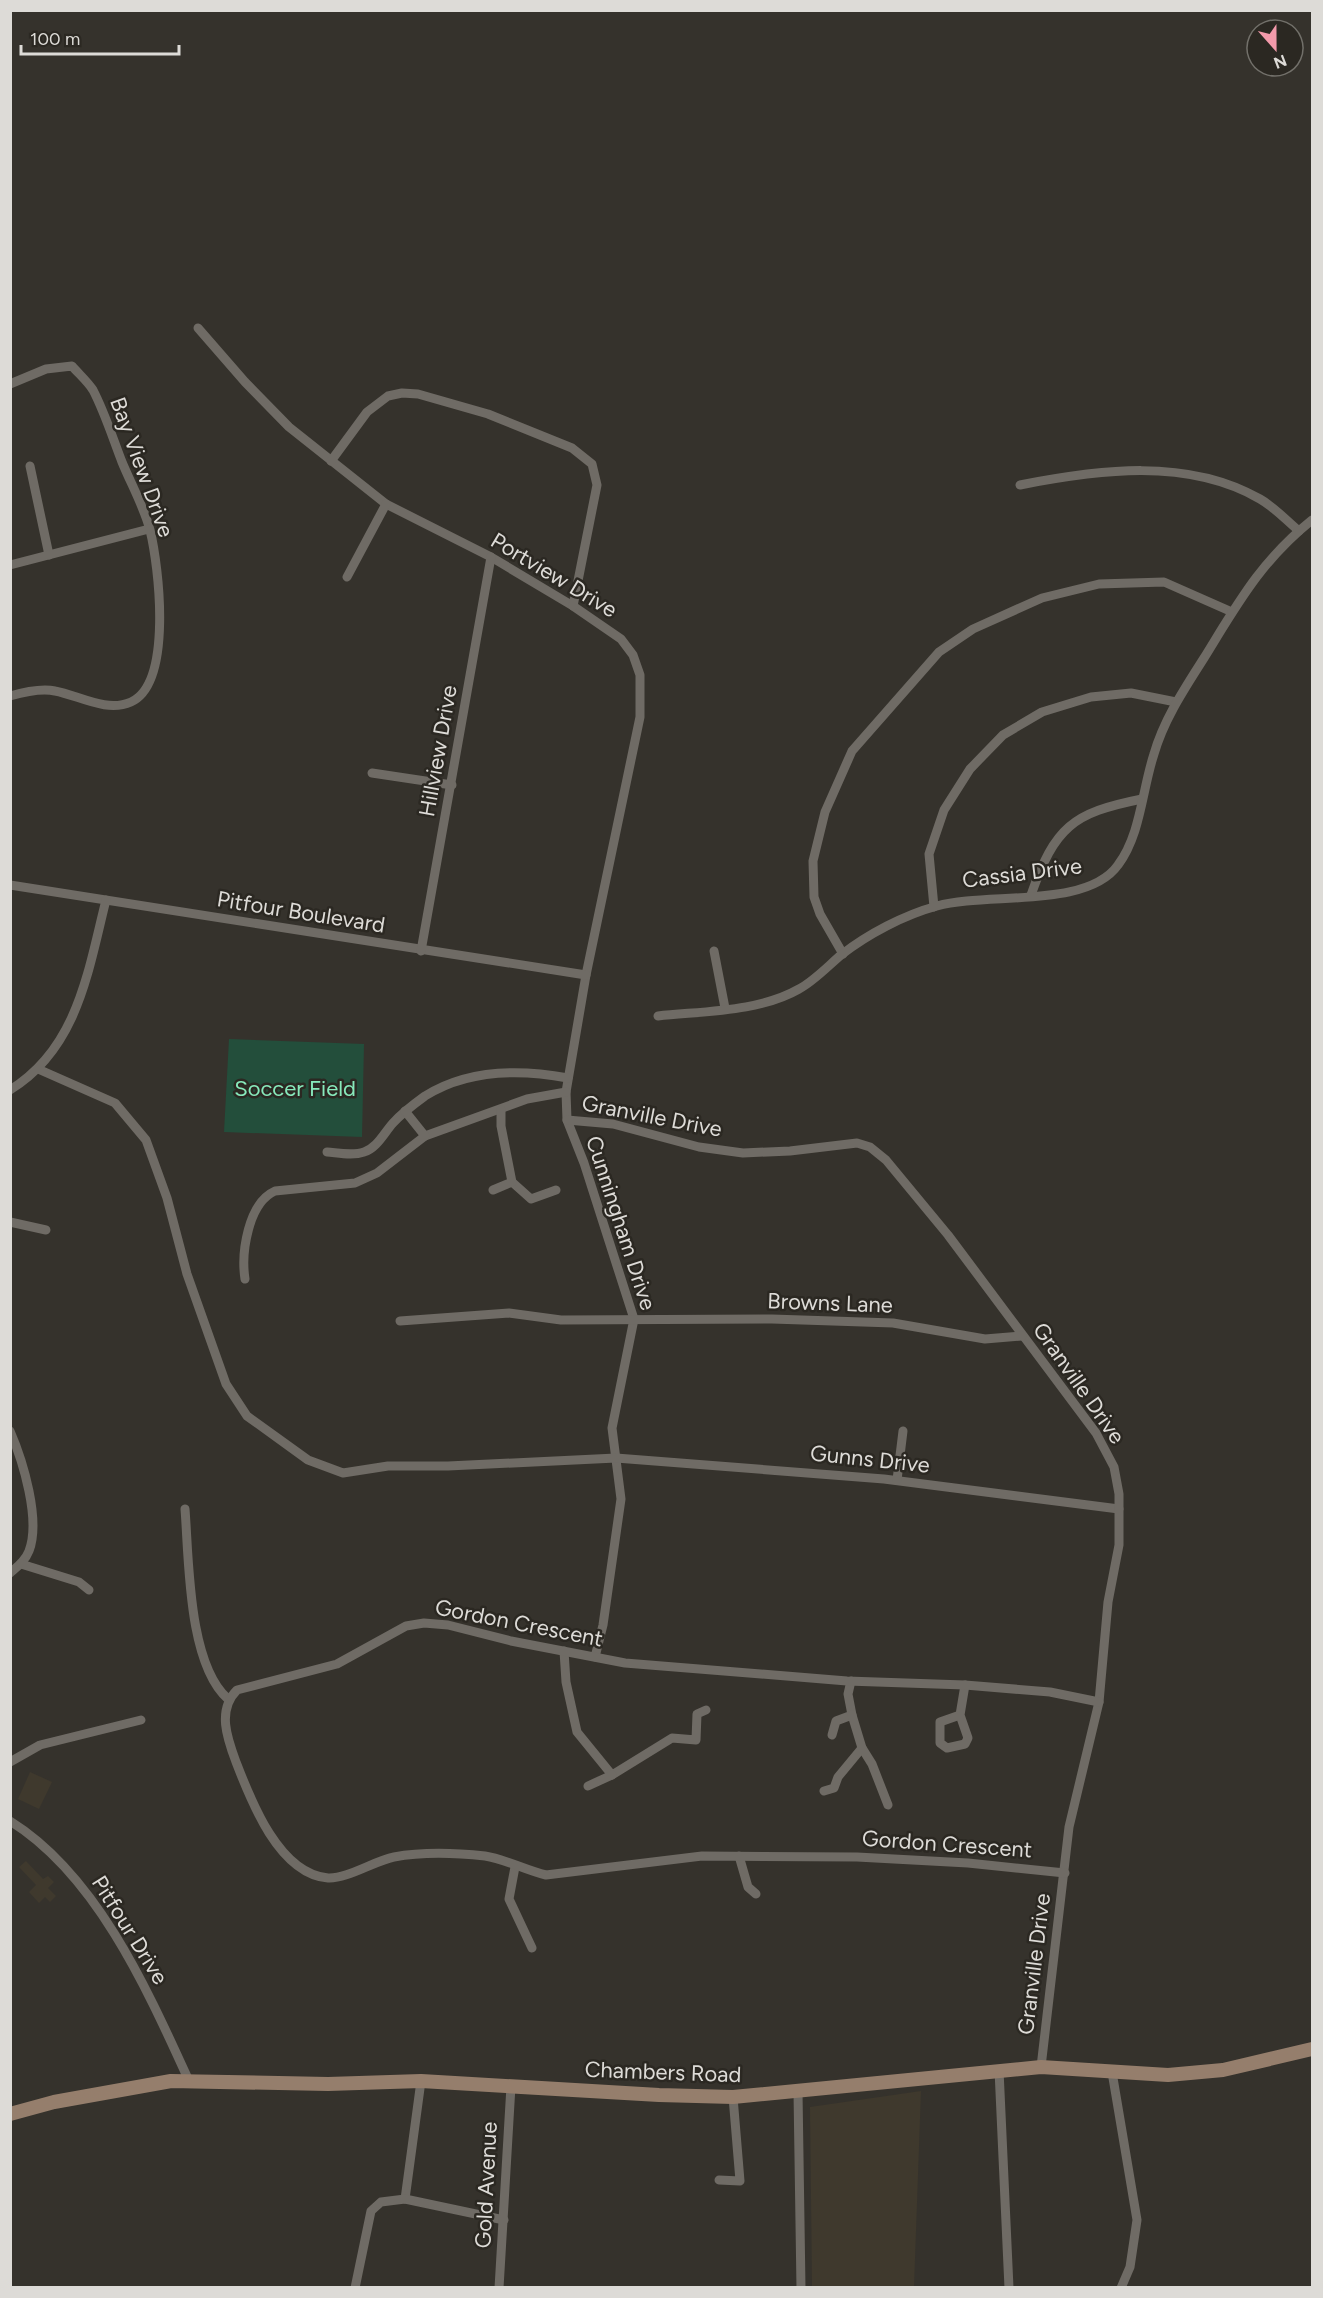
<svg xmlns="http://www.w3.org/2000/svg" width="1323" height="2298" viewBox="0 0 1323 2298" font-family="Figtree,sans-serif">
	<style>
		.built { fill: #3f392d }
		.green { fill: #234e3b }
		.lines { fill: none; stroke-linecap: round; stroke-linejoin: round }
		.street { stroke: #6f6b65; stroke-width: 9 }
		.secondary { stroke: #957e6c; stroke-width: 14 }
		.labels { text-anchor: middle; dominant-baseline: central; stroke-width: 5; stroke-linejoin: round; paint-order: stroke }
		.street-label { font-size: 22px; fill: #dddbd7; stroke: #2b2822 }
		.park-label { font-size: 22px; fill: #87e9bb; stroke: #2b2822 }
	</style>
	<rect width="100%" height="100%" fill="#35322c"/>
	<g class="built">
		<polygon points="30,1772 52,1782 39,1809 18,1799"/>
		<polygon points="26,1861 43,1879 48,1876 54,1882 48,1888 56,1896 50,1902 45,1897 39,1903 29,1892 36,1885 19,1867"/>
		<polygon points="921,2091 914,2287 812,2287 810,2107"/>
	</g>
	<polygon class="green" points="229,1039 364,1044 362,1137 224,1132"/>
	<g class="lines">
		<g class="street">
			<polyline points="198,328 245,382 289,427 386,504 491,557 573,606 621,639 633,655 640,675 640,717 586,975 566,1092 567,1120 584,1163 634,1319 612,1428 621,1499 603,1625 595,1657"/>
			<path d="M10 384 46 369 72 366C79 374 88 382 93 390 105 413 113 439 122 462 131 484 144 507 150 530 159 567 173 683 131 702 106 713 78 695 55 691 41 688 24 692 10 696"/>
			<polyline points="331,461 367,412 388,396 402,393 418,394 488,414 572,448 592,464 597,485 573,606"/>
			<polyline points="30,466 49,555"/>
			<path d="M1020 485C1097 470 1187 457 1260 499 1274 507 1286 520 1299 531"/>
			<polyline points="10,565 149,529"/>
			<polyline points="347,577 386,504"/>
			<polyline points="372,773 452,785"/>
			<polyline points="10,885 586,975"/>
			<path d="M1031 895C1055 827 1072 813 1142 799"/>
			<polyline points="934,907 929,854 944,810 970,769 1003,735 1042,712 1091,697 1131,693 1176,702"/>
			<polyline points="421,951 491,557"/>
			<polyline points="714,951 725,1008"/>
			<polyline points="843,954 820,914 814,897 813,861 825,812 852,751 939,652 973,629 1042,598 1099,584 1164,582 1232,612"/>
			<path d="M658 1016C703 1011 759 1012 799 989 814 981 828 966 841 955 868 934 904 915 937 906 987 892 1087 909 1118 865 1141 834 1142 790 1154 754 1164 719 1185 688 1204 658 1238 603 1261 561 1312 520"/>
			<polyline points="38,1069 115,1103 146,1140 167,1198 187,1274 226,1384 247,1416 308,1460 343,1473 388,1466 448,1466 616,1458 884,1479 1119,1509"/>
			<path d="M10 1090C78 1048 88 971 106 900"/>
			<polyline points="567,1120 613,1124 699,1147 743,1153 790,1151 857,1143 870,1147 886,1160 948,1235 1096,1433 1114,1467 1119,1494 1119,1545 1108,1602 1099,1702 1069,1827 1041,2067"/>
			<polyline points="425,1136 527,1099 566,1092"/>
			<path d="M327 1152C339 1153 353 1156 364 1152 377 1148 384 1133 393 1123 402 1113 414 1104 425 1096 468 1069 520 1069 568 1078"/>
			<polyline points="512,1182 531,1199 556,1190"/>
			<polyline points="493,1190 512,1182 501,1126 501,1110"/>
			<polyline points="10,1222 46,1230"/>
			<path d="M245 1279C241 1253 248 1203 275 1191L355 1183 377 1173 425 1136 405 1111"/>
			<polyline points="400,1321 509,1313 561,1320 772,1319 893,1323 985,1339 1022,1336"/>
			<path d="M10 1431C23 1461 41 1520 29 1551 25 1561 18 1566 10 1573"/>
			<polyline points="897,1480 903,1431"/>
			<path d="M185 1509C189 1560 188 1664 228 1699"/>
			<polyline points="21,1564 79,1582 89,1590"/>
			<polyline points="564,1651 566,1682 577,1732 612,1775 672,1738 696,1740 697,1714 706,1710"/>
			<polyline points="960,1715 968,1738 965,1744 947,1748 940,1743 940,1722 960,1715 965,1685"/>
			<polyline points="832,1735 836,1721 852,1715 848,1694 851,1681"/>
			<polyline points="862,1748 872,1764 888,1805"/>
			<polyline points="10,1762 40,1745 141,1720"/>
			<polyline points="588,1786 612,1775"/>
			<polyline points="824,1791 834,1788 838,1777 862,1748 852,1715"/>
			<path d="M10 1821C97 1875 148 1991 189 2081"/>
			<polyline points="739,1856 748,1887 756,1894"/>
			<polyline points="515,1867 509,1899 532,1948"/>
			<path d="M1065 1873 968 1863 857 1857 702 1856 546 1875C525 1870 505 1859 485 1856 457 1853 421 1852 394 1857 374 1861 347 1879 328 1878 279 1874 251 1801 236 1762 227 1738 217 1710 237 1690L337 1664 406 1626 424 1623 448 1625 511 1641 625 1663 847 1681 965 1685 1050 1692 1099 1702"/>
			<polyline points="999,2070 1009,2288"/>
			<polyline points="1112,2072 1137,2220 1130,2267 1121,2288"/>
			<polyline points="798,2092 801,2288"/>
			<polyline points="719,2180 740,2181 733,2097"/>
			<polyline points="405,2199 421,2081"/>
			<polyline points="355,2288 371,2211 381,2202 405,2199 504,2220"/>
			<polyline points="499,2288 511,2086"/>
		</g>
		<polyline class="secondary" points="10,2114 54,2102 171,2081 328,2084 421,2081 659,2095 733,2097 1041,2067 1168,2075 1223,2070 1312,2049"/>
	</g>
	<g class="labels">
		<g class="street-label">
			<text transform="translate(142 467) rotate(70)">Bay View Drive</text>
			<text transform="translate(554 575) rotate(31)">Portview Drive</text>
			<text transform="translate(438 751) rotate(-80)">Hillview Drive</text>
			<text transform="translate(1022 873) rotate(-7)">Cassia Drive</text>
			<text transform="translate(301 912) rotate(9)">Pitfour Boulevard</text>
			<text transform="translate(652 1116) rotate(11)">Granville Drive</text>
			<text transform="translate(621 1223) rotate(72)">Cunningham Drive</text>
			<text transform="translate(830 1303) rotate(2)">Browns Lane</text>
			<text transform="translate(1079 1383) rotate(55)">Granville Drive</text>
			<text transform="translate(870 1459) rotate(6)">Gunns Drive</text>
			<text transform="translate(519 1623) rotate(11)">Gordon Crescent</text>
			<text transform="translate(947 1844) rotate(4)">Gordon Crescent</text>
			<text transform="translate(130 1930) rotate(58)">Pitfour Drive</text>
			<text transform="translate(1034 1964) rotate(-83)">Granville Drive</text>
			<text transform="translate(663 2072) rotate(2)">Chambers Road</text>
			<text transform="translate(486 2185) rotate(-87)">Gold Avenue</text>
		</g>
		<g class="park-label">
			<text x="295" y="1088">Soccer Field</text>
		</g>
	</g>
	<rect width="1323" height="2298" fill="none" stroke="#dddbd7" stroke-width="24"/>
	<g transform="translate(1275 48) rotate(159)"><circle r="28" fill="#2b2822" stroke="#72706a" stroke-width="1.5"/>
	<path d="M0-4.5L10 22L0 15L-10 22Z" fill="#f39aab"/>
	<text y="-9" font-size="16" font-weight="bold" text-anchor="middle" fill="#dddbd7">N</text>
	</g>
	<path d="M21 45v9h158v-9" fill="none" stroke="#dddbd7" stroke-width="3"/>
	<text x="30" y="45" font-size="18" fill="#dddbd7" stroke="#2b2822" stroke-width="4.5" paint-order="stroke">100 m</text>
</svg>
